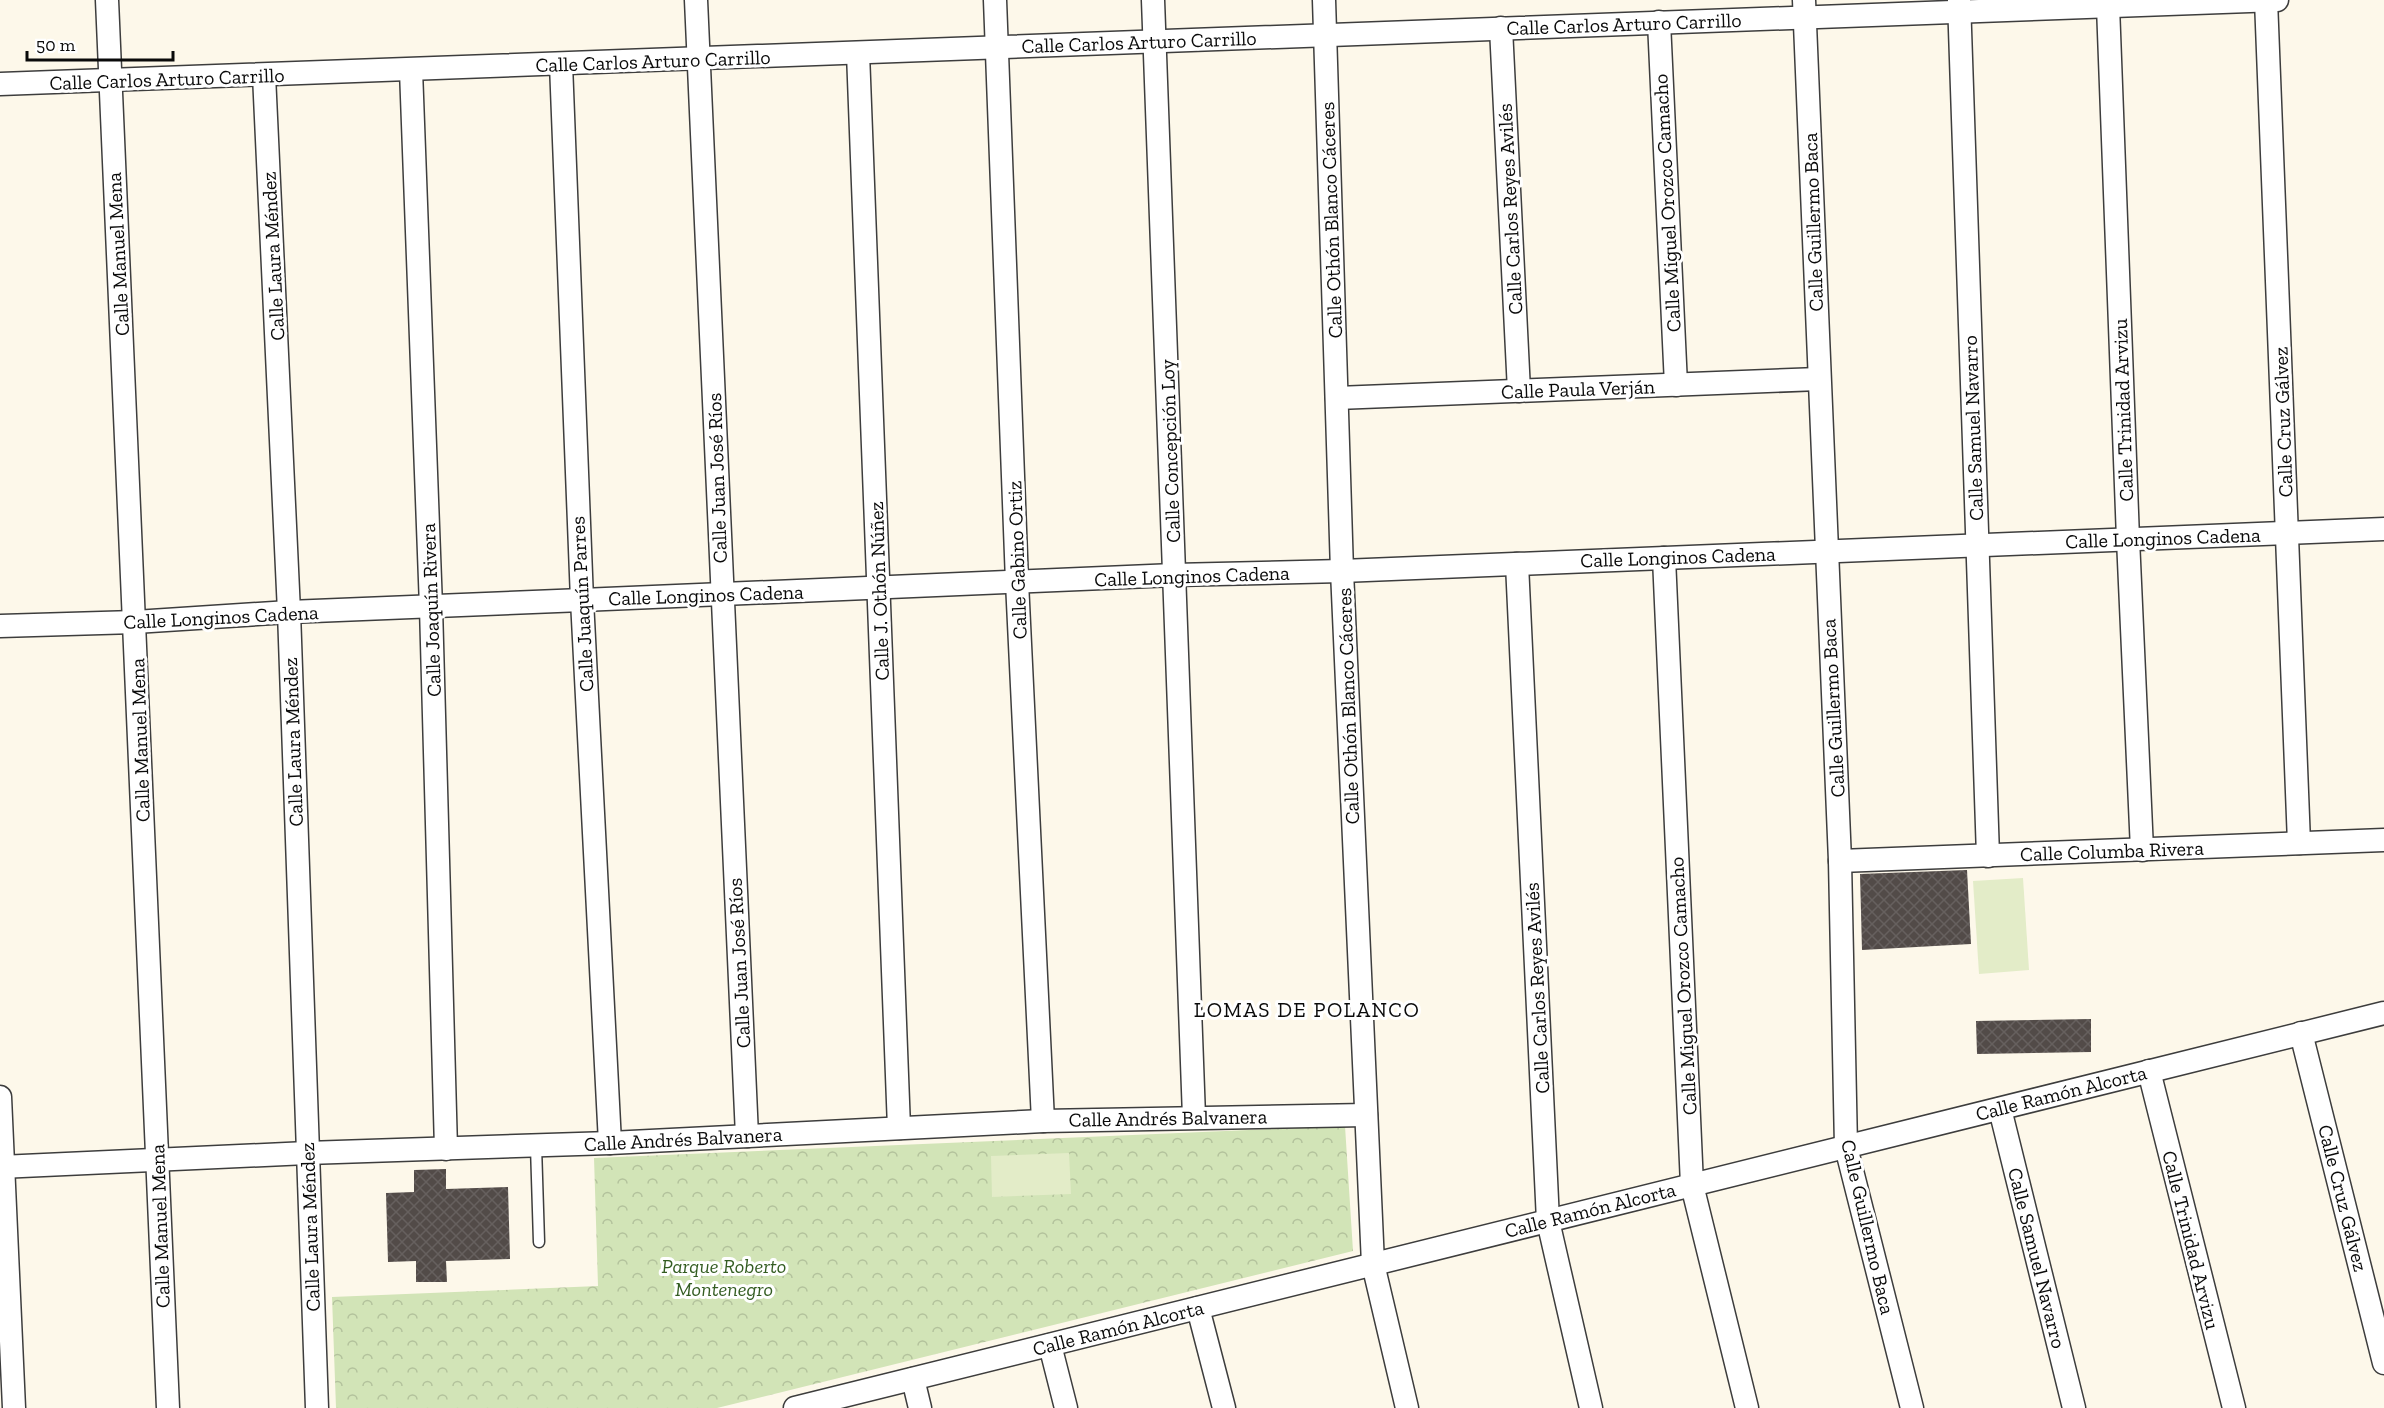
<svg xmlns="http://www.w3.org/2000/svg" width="2384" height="1408" viewBox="0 0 2384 1408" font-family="'Zilla Slab',serif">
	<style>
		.park { fill: url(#park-crowns) }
		.pitch { fill: #e3ecc8 }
		.building { fill: url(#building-cross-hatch) }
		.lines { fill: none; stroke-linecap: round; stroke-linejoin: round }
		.service-casing { stroke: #3d3d3d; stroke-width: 13 }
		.minor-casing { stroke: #3d3d3d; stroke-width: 25 }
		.service { stroke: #fff; stroke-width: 10 }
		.minor { stroke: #fff; stroke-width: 22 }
		.labels { text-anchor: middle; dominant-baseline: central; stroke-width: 6; stroke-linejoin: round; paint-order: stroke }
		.street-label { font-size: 20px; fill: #0a0a0a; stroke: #fff }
		.park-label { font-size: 20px; font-style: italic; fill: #335c21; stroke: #fff }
		.neighbourhood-label { font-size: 21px; letter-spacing: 1.5px; fill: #0a0a0a; stroke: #fff }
	</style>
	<defs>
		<pattern id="park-crowns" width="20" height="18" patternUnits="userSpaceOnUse" patternTransform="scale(1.5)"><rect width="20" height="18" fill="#d2e4b7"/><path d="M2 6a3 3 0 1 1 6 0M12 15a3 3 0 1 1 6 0" fill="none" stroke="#b3c29c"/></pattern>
		<pattern id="building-cross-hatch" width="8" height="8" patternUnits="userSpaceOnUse" patternTransform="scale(1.5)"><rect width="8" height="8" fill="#524b48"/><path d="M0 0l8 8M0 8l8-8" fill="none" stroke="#66605e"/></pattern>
	</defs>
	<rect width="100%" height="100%" fill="#fdf8ea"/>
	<polygon class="park" points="1345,1126 1353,1251 717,1408 336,1408 332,1297 598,1286 594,1158"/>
	<g class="pitch">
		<polygon points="2023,878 2029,970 1979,974 1973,881"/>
		<polygon points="1069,1153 1071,1194 992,1197 991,1156"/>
	</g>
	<g class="building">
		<polygon points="1967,870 1971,944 1862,950 1860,874"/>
		<polygon points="2091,1019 2091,1052 1977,1054 1976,1021"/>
		<polygon points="446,1169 446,1189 508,1187 510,1259 446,1261 447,1282 416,1282 416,1261 388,1262 386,1193 414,1192 414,1170"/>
	</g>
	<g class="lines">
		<g class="service-casing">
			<polyline id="service" points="536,1146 539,1242"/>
		</g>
		<g class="minor-casing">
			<g id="minor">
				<polyline points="107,0 168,1408"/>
				<polyline points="696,0 747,1136"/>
				<polyline points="995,0 1017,582 1043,1121"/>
				<polyline points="1153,0 1194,1117"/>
				<polyline points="1324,0 1342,571 1373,1264 1407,1408"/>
				<polyline points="1804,0 1840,861 1846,1147 1912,1408"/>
				<polyline points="1959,0 1988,856"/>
				<polyline points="2266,0 2299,843"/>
				<polyline points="2108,6 2128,539 2142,850"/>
				<polyline points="1659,22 1676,385"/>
				<polyline points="1501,28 1519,391"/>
				<polyline points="858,53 899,1128"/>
				<polyline points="561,64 582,600 610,1143"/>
				<polyline points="411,70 431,607 446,1149"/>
				<polyline points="264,75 289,612 317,1408"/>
				<polyline points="0,84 2277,0"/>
				<polyline points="1337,398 1819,379"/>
				<polyline points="1664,558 1692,1185 1747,1408"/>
				<polyline points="1517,564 1548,1221 1591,1408"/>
				<polyline points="0,626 135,622 289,612 582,600 1174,575 1342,571 2384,529"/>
				<polyline points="1840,861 2384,840"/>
				<polyline points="2301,1033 2384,1363"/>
				<polyline points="2149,1071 2234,1408"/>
				<polyline points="0,1097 14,1408"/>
				<polyline points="2000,1109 2074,1408"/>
				<polyline points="0,1167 307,1153 610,1143 1043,1121 1366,1115"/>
				<polyline points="1198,1308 1224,1408"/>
				<polyline points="1050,1345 1066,1408"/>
				<polyline points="913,1379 920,1408"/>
				<polyline points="795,1408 2384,1013"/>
			</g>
		</g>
		<use href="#service" class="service"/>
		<use href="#minor" class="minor"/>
	</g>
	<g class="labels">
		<g class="street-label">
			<text transform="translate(1624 24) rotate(-2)">Calle Carlos Arturo Carrillo</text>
			<text transform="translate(1139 42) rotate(-2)">Calle Carlos Arturo Carrillo</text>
			<text transform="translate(653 61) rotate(-2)">Calle Carlos Arturo Carrillo</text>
			<text transform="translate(167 79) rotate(-2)">Calle Carlos Arturo Carrillo</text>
			<text transform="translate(1667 203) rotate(-93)">Calle Miguel Orozco Camacho</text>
			<text transform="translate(1510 209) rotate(-93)">Calle Carlos Reyes Avilés</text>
			<text transform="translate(1331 220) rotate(-92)">Calle Othón Blanco Cáceres</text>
			<text transform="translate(1813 222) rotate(-92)">Calle Guillermo Baca</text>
			<text transform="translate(118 254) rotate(-93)">Calle Manuel Mena</text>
			<text transform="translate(273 256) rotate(-93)">Calle Laura Méndez</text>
			<text transform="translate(1578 389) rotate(-2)">Calle Paula Verján</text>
			<text transform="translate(2123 410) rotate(-92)">Calle Trinidad Arvizu</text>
			<text transform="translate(2283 422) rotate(-92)">Calle Cruz Gálvez</text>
			<text transform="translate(1973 428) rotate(-92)">Calle Samuel Navarro</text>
			<text transform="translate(1170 451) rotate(-92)">Calle Concepción Loy</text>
			<text transform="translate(717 478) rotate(-92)">Calle Juan José Ríos</text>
			<text transform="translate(2163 538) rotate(-2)">Calle Longinos Cadena</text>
			<text transform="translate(1678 557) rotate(-2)">Calle Longinos Cadena</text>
			<text transform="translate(1017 560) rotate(-92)">Calle Gabino Ortiz</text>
			<text transform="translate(1192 576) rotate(-2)">Calle Longinos Cadena</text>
			<text transform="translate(879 591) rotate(-92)">Calle J. Othón Núñez</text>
			<text transform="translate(706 595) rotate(-2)">Calle Longinos Cadena</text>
			<text transform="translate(582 604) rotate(-93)">Calle Juaquín Parres</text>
			<text transform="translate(431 610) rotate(-92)">Calle Joaquín Rivera</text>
			<text transform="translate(221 617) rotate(-3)">Calle Longinos Cadena</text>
			<text transform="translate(1348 706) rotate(-92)">Calle Othón Blanco Cáceres</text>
			<text transform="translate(1833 708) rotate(-93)">Calle Guillermo Baca</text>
			<text transform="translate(140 740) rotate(-92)">Calle Manuel Mena</text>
			<text transform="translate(293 742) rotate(-92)">Calle Laura Méndez</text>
			<text transform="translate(2112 851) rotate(-2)">Calle Columba Rivera</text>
			<text transform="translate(739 963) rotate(-93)">Calle Juan José Ríos</text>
			<text transform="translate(1683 986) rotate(-93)">Calle Miguel Orozco Camacho</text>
			<text transform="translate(1537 988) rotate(-93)">Calle Carlos Reyes Avilés</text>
			<text transform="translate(2061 1093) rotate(-14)">Calle Ramón Alcorta</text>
			<text transform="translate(1168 1118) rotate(-1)">Calle Andrés Balvanera</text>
			<text transform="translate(683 1139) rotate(-3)">Calle Andrés Balvanera</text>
			<text transform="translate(2343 1198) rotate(76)">Calle Cruz Gálvez</text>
			<text transform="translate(1590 1210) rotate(-14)">Calle Ramón Alcorta</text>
			<text transform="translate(160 1226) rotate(-92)">Calle Manuel Mena</text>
			<text transform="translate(310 1227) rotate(-92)">Calle Laura Méndez</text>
			<text transform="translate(1868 1227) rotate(77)">Calle Guillermo Baca</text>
			<text transform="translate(2191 1240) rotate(76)">Calle Trinidad Arvizu</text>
			<text transform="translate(2037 1258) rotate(76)">Calle Samuel Navarro</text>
			<text transform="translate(1118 1328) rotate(-14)">Calle Ramón Alcorta</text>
		</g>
		<g class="park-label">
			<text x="724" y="1266">Parque Roberto<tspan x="724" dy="23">Montenegro</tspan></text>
		</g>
		<g class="neighbourhood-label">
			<text x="1307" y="1009">LOMAS DE POLANCO</text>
		</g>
	</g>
	<path d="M27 51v9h146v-9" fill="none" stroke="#0a0a0a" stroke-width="3"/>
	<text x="36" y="51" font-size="18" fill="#0a0a0a" stroke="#ffffff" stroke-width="4.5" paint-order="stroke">50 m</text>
</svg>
